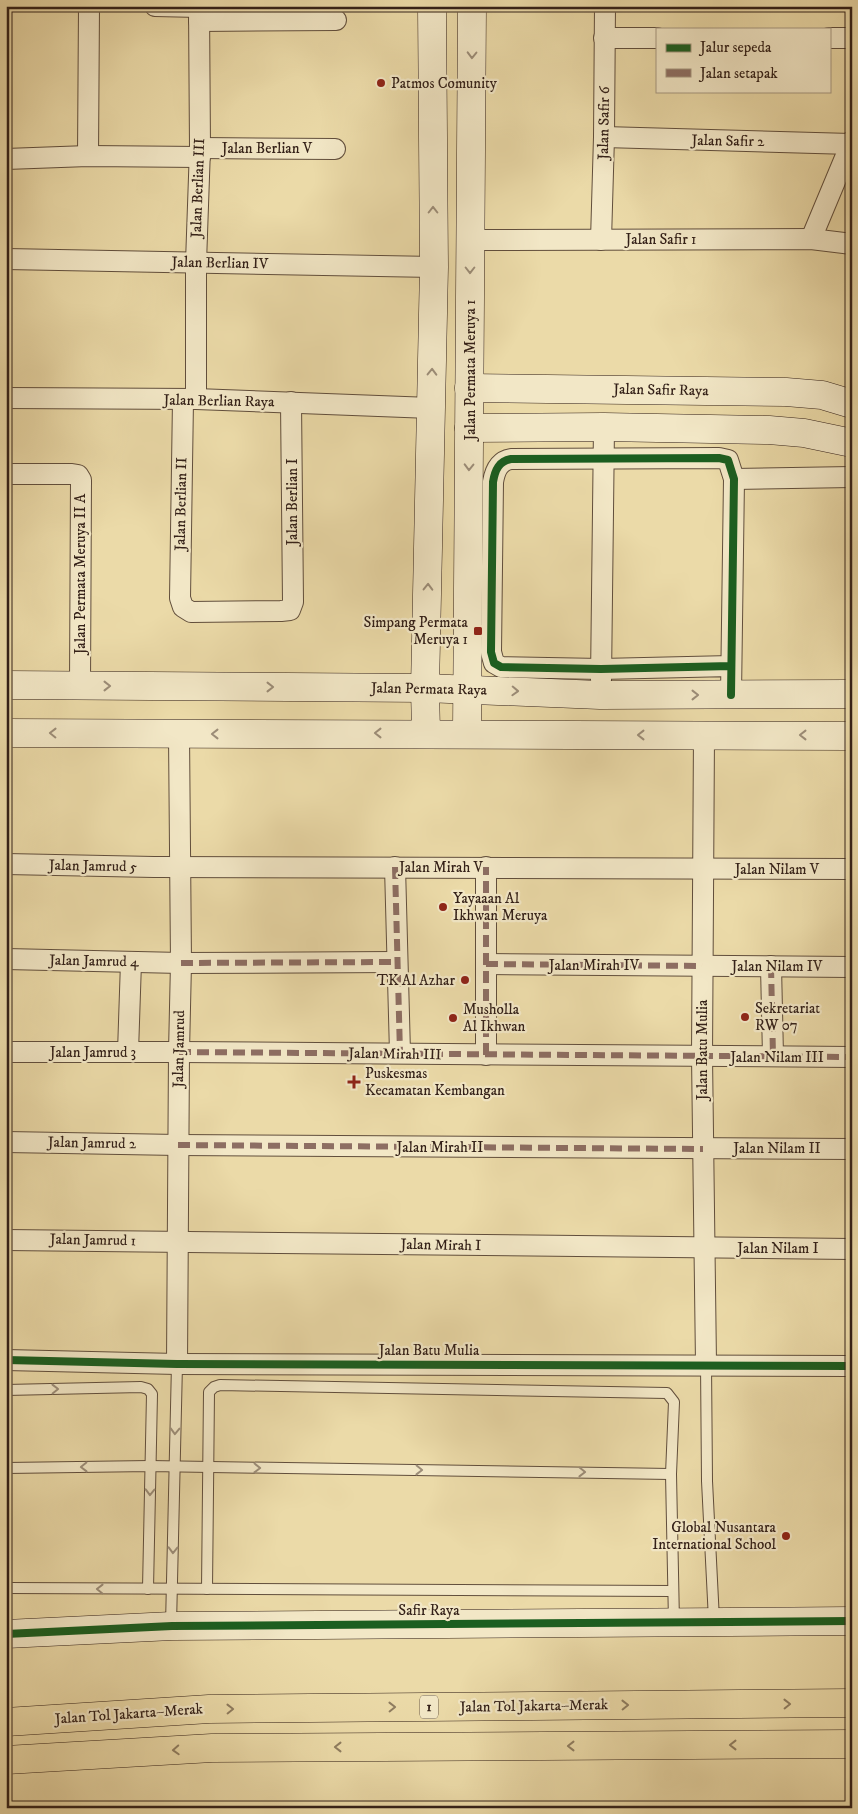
<svg xmlns="http://www.w3.org/2000/svg" width="858" height="1814" viewBox="0 0 858 1814" font-family="'IM FELL DW Pica',serif">
	<style>
		.lines { fill: none; stroke-linecap: round; stroke-linejoin: round }
		.lane-casing { stroke: #614e3c; stroke-width: 12 }
		.street-casing { stroke: #614e3c; stroke-width: 22 }
		.secondary-casing { stroke: #332018; stroke-width: 29 }
		.highway-casing { stroke: #332018; stroke-width: 29 }
		.lane { stroke: #f2e7c6; stroke-width: 10 }
		.street { stroke: #f2e7c6; stroke-width: 20 }
		.secondary { stroke: #f2e7c6; stroke-width: 28 }
		.highway { stroke: #ebdaa8; stroke-width: 28 }
		.quiet { stroke: #8d6e63; stroke-width: 6; stroke-dasharray: 12 6; stroke-linecap: butt }
		.cycleway-casing { stroke: #f2e7c6; stroke-width: 11 }
		.cycleway { stroke: #1b5e20; stroke-width: 8 }
		.oneway { stroke: #9c8d78 }
		.oneway2 { stroke: #8f7d60 }
		.poi-dot { fill: #8f2418; stroke: #f2e7c6; stroke-width: 2 }
		.labels { text-anchor: middle; dominant-baseline: central; stroke-width: 4.5; stroke-linejoin: round; paint-order: stroke }
		.shield { fill: #f2e7c6; stroke: #6c5c4c; stroke-width: 1 }
		.shield-label { font-size: 14px; font-weight: bold; fill: #332018 }
		.poi-label { font-size: 15px; fill: #332018; stroke: #f2e7c6; text-anchor: start }
		.street-label { font-size: 15px; fill: #332018; stroke: #f2e7c6 }
	</style>
	<rect width="100%" height="100%" fill="#ebdaa8"/>
	<filter id="stains"><feTurbulence type="fractalNoise" baseFrequency=".004" numOctaves="4"/><feColorMatrix values="0 0 0 0 .2 0 0 0 0 .09 0 0 0 0 .02 0 0 0 .5 -.17"/></filter>
	<radialGradient id="worn" r=".72"><stop offset=".6" stop-color="#630" stop-opacity="0"/><stop offset="1" stop-color="#630" stop-opacity=".3"/></radialGradient>
	<g class="lines">
		<g class="lane-casing">
			<g id="lane">
				<polyline points="706,1364 707,1481 714,1620"/>
				<polyline points="6,1390 141,1387 148,1389 152,1394 148,1589"/>
				<polyline points="6,1468 150,1466 671,1474"/>
				<polyline points="6,1588 673,1591"/>
				<polyline points="207,1589 209,1392 214,1387 220,1385 667,1393 674,1402 671,1474 674,1622"/>
				<polyline points="171,1625 177,1364"/>
			</g>
		</g>
		<g class="street-casing">
			<g id="street">
				<polyline points="155,6 199,7"/>
				<polyline points="199,21 336,20"/>
				<polyline points="604,38 657,38"/>
				<polyline points="829,38 852,38"/>
				<polyline points="604,137 851,144"/>
				<polyline points="200,148 335,149"/>
				<polyline points="88,156 89,6"/>
				<polyline points="6,159 88,156 200,157"/>
				<polyline points="811,239 852,141"/>
				<polyline points="470,240 811,239 852,244"/>
				<polyline points="601,240 604,137 605,6"/>
				<polyline points="6,259 434,267"/>
				<polyline points="6,398 196,399 431,408"/>
				<polyline points="196,399 196,263 200,148 199,6"/>
				<polyline points="183,400 180,598 183,607 191,612 281,611 290,610 293,602 291,402"/>
				<polyline points="6,474 72,474 78,475 81,480 80,686"/>
				<polyline points="734,479 852,477"/>
				<path d="M731 666 601 669 501 667 494 663 491 652 493 482C495 470 499 461 511 459L719 458 728 460 734 479 731 695"/>
				<polyline points="601,680 604,427"/>
				<polyline points="704,735 702,1056 706,1364"/>
				<polyline points="6,864 154,867 852,869"/>
				<polyline points="395,867 400,1053"/>
				<polyline points="6,959 181,963 396,962"/>
				<polyline points="486,964 852,967"/>
				<polyline points="771,966 773,1056"/>
				<polyline points="6,1052 179,1052 852,1057"/>
				<polyline points="128,1052 131,962"/>
				<polyline points="486,1055 486,867"/>
				<polyline points="6,1142 178,1145 852,1149"/>
				<polyline points="6,1240 852,1249"/>
				<polyline points="6,1360 177,1364 852,1366"/>
				<polyline points="177,1364 179,1052 181,963 179,734"/>
			</g>
		</g>
		<g class="secondary-casing">
			<g id="secondary">
				<polyline points="469,388 786,392 822,395 852,404"/>
				<polyline points="469,428 604,427 769,430 804,433 852,443"/>
				<polyline points="6,685 425,688 600,695 852,694"/>
				<polyline points="6,733 852,736"/>
				<polyline points="426,733 425,688 434,267 432,6"/>
				<polyline points="467,734 472,6"/>
				<polyline points="6,1634 172,1626 852,1621"/>
			</g>
		</g>
		<g class="highway-casing">
			<g id="highway">
				<polyline points="6,1722 209,1709 852,1703"/>
				<polyline points="6,1760 212,1748 852,1744"/>
			</g>
		</g>
		<use href="#lane" class="lane"/>
		<use href="#street" class="street"/>
		<use href="#secondary" class="secondary"/>
		<use href="#highway" class="highway"/>
		<g class="quiet">
			<polyline points="395,867 400,1053"/>
			<polyline points="181,963 396,962"/>
			<polyline points="486,964 702,966"/>
			<polyline points="771,966 773,1056"/>
			<polyline points="179,1052 852,1057"/>
			<polyline points="486,1055 486,867"/>
			<polyline points="178,1145 703,1149"/>
		</g>
		<g class="cycleway-casing">
			<g id="cycleway">
				<path d="M731 666 601 669 501 667 494 663 491 652 493 482C495 470 499 461 511 459L719 458 728 460 734 479 731 695"/>
				<polyline points="6,1360 177,1364 852,1366"/>
				<polyline points="6,1634 172,1626 852,1621"/>
			</g>
		</g>
		<use href="#cycleway" class="cycleway"/>
	</g>
	<defs><path id="oneway-chevron" d="M-2-3.5L2.5 0L-2 3.5" fill="none" stroke-width="1.6" stroke-linecap="round" stroke-linejoin="round" transform="scale(1.25)"/></defs>
	<g class="oneway">
		<use href="#oneway-chevron" transform="translate(472 55) rotate(91)"/>
		<use href="#oneway-chevron" transform="translate(433 210) rotate(-90)"/>
		<use href="#oneway-chevron" transform="translate(470 270) rotate(90)"/>
		<use href="#oneway-chevron" transform="translate(432 372) rotate(-89)"/>
		<use href="#oneway-chevron" transform="translate(469 467) rotate(91)"/>
		<use href="#oneway-chevron" transform="translate(428 587) rotate(-89)"/>
		<use href="#oneway-chevron" transform="translate(107 686)"/>
		<use href="#oneway-chevron" transform="translate(270 687)"/>
		<use href="#oneway-chevron" transform="translate(515 691) rotate(2)"/>
		<use href="#oneway-chevron" transform="translate(695 695)"/>
		<use href="#oneway-chevron" transform="translate(53 733) rotate(-179)"/>
		<use href="#oneway-chevron" transform="translate(378 733) rotate(180)"/>
		<use href="#oneway-chevron" transform="translate(215 734) rotate(180)"/>
		<use href="#oneway-chevron" transform="translate(641 735) rotate(-180)"/>
		<use href="#oneway-chevron" transform="translate(803 735) rotate(-180)"/>
		<use href="#oneway-chevron" transform="translate(55 1389) rotate(-1)"/>
		<use href="#oneway-chevron" transform="translate(175 1431) rotate(92)"/>
		<use href="#oneway-chevron" transform="translate(84 1467) rotate(179)"/>
		<use href="#oneway-chevron" transform="translate(257 1468) rotate(1)"/>
		<use href="#oneway-chevron" transform="translate(419 1470) rotate(1)"/>
		<use href="#oneway-chevron" transform="translate(582 1472) rotate(1)"/>
		<use href="#oneway-chevron" transform="translate(150 1492) rotate(91)"/>
		<use href="#oneway-chevron" transform="translate(173 1550) rotate(91)"/>
		<use href="#oneway-chevron" transform="translate(100 1589) rotate(-179)"/>
	</g>
	<g class="oneway2">
		<use href="#oneway-chevron" transform="translate(787 1704) rotate(-1)"/>
		<use href="#oneway-chevron" transform="translate(625 1705) rotate(-1)"/>
		<use href="#oneway-chevron" transform="translate(392 1707) rotate(-1)"/>
		<use href="#oneway-chevron" transform="translate(230 1709) rotate(-1)"/>
		<use href="#oneway-chevron" transform="translate(733 1745) rotate(180)"/>
		<use href="#oneway-chevron" transform="translate(571 1746) rotate(180)"/>
		<use href="#oneway-chevron" transform="translate(338 1747) rotate(180)"/>
		<use href="#oneway-chevron" transform="translate(176 1750) rotate(177)"/>
	</g>
	<g class="poi-dot">
		<circle cx="381" cy="83" r="5"/>
		<rect x="473" y="626" width="10" height="10" rx="2.5"/>
		<circle cx="443" cy="907" r="5"/>
		<circle cx="465" cy="980" r="5"/>
		<circle cx="745" cy="1017" r="5"/>
		<circle cx="453" cy="1018" r="5"/>
		<path d="M351.5 1074.5h5v5h5v5h-5v5h-5v-5h-5v-5h5z"/>
		<circle cx="786" cy="1536" r="5"/>
	</g>
	<g class="labels">
		<rect class="shield" x="420" y="1695.5" width="18" height="23" rx="4"/>
		<g class="shield-label">
			<text x="429" y="1707">1</text>
		</g>
		<g class="poi-label">
			<text x="391" y="83">Patmos Comunity</text>
			<text x="468" y="622" text-anchor="end">Simpang Permata<tspan x="468" dy="17">Meruya 1</tspan></text>
			<text x="453" y="898">Yayaaan Al<tspan x="453" dy="17">Ikhwan Meruya</tspan></text>
			<text x="455" y="980" text-anchor="end">TK Al Azhar</text>
			<text x="755" y="1008">Sekretariat<tspan x="755" dy="17">RW 07</tspan></text>
			<text x="463" y="1009">Musholla<tspan x="463" dy="17">Al Ikhwan</tspan></text>
			<text x="365" y="1073">Puskesmas<tspan x="365" dy="17">Kecamatan Kembangan</tspan></text>
			<text x="776" y="1527" text-anchor="end">Global Nusantara<tspan x="776" dy="17">International School</tspan></text>
		</g>
		<g class="street-label">
			<text transform="translate(604 123) rotate(-89)">Jalan Safir 6</text>
			<text transform="translate(728 141) rotate(1)">Jalan Safir 2</text>
			<text x="267" y="148">Jalan Berlian V</text>
			<text transform="translate(198 188) rotate(-88)">Jalan Berlian III</text>
			<text x="661" y="239">Jalan Safir 1</text>
			<text transform="translate(220 263) rotate(1)">Jalan Berlian IV</text>
			<text transform="translate(470 370) rotate(-90)">Jalan Permata Meruya 1</text>
			<text transform="translate(661 390) rotate(1)">Jalan Safir Raya</text>
			<text transform="translate(219 401) rotate(1)">Jalan Berlian Raya</text>
			<text transform="translate(292 502) rotate(-90)">Jalan Berlian I</text>
			<text transform="translate(181 504) rotate(-89)">Jalan Berlian II</text>
			<text transform="translate(80 574) rotate(-90)">Jalan Permata Meruya II A</text>
			<text transform="translate(429 689) rotate(1)">Jalan Permata Raya</text>
			<text transform="translate(93 866) rotate(1)">Jalan Jamrud 5</text>
			<text x="441" y="867">Jalan Mirah V</text>
			<text x="777" y="869">Jalan Nilam V</text>
			<text transform="translate(94 961) rotate(1)">Jalan Jamrud 4</text>
			<text x="594" y="965">Jalan Mirah IV</text>
			<text x="777" y="966">Jalan Nilam IV</text>
			<text transform="translate(179 1049) rotate(-89)">Jalan Jamrud</text>
			<text transform="translate(702 1050) rotate(-90)">Jalan Batu Mulia</text>
			<text x="93" y="1052">Jalan Jamrud 3</text>
			<text transform="translate(395 1054) rotate(1)">Jalan Mirah III</text>
			<text x="777" y="1057">Jalan Nilam III</text>
			<text transform="translate(92 1143) rotate(1)">Jalan Jamrud 2</text>
			<text x="440" y="1147">Jalan Mirah II</text>
			<text x="777" y="1148">Jalan Nilam II</text>
			<text transform="translate(93 1240) rotate(1)">Jalan Jamrud 1</text>
			<text transform="translate(441 1245) rotate(1)">Jalan Mirah I</text>
			<text x="778" y="1248">Jalan Nilam I</text>
			<text x="429" y="1350">Jalan Batu Mulia</text>
			<text x="429" y="1610">Safir Raya</text>
			<text transform="translate(534 1706) rotate(-1)">Jalan Tol Jakarta–Merak</text>
			<text transform="translate(129 1714) rotate(-4)">Jalan Tol Jakarta–Merak</text>
		</g>
	</g>
	<rect width="858" height="1814" fill="none" stroke="#ebdaa8" stroke-width="25"/>
	<rect x="8" y="8" width="843" height="1799" fill="none" stroke="#332018" stroke-width="2.5"/>
	<rect x="12" y="12" width="833" height="1789" fill="none" stroke="#332018"/>
	<rect x="656" y="28" width="175" height="65" fill="#f2e7c6" stroke="#a69780"/>
	<rect x="666" y="44" width="25" height="8" fill="#1b5e20" stroke="#a69780"/>
	<text x="700" y="52" font-size="15" fill="#332018">Jalur sepeda</text>
	<rect x="666" y="69" width="25" height="8" fill="#8d6e63" stroke="#a69780"/>
	<text x="700" y="78" font-size="15" fill="#332018">Jalan setapak</text>
	<rect width="100%" height="100%" filter="url(#stains)"/>
	<rect width="100%" height="100%" fill="url(#worn)"/>
</svg>
